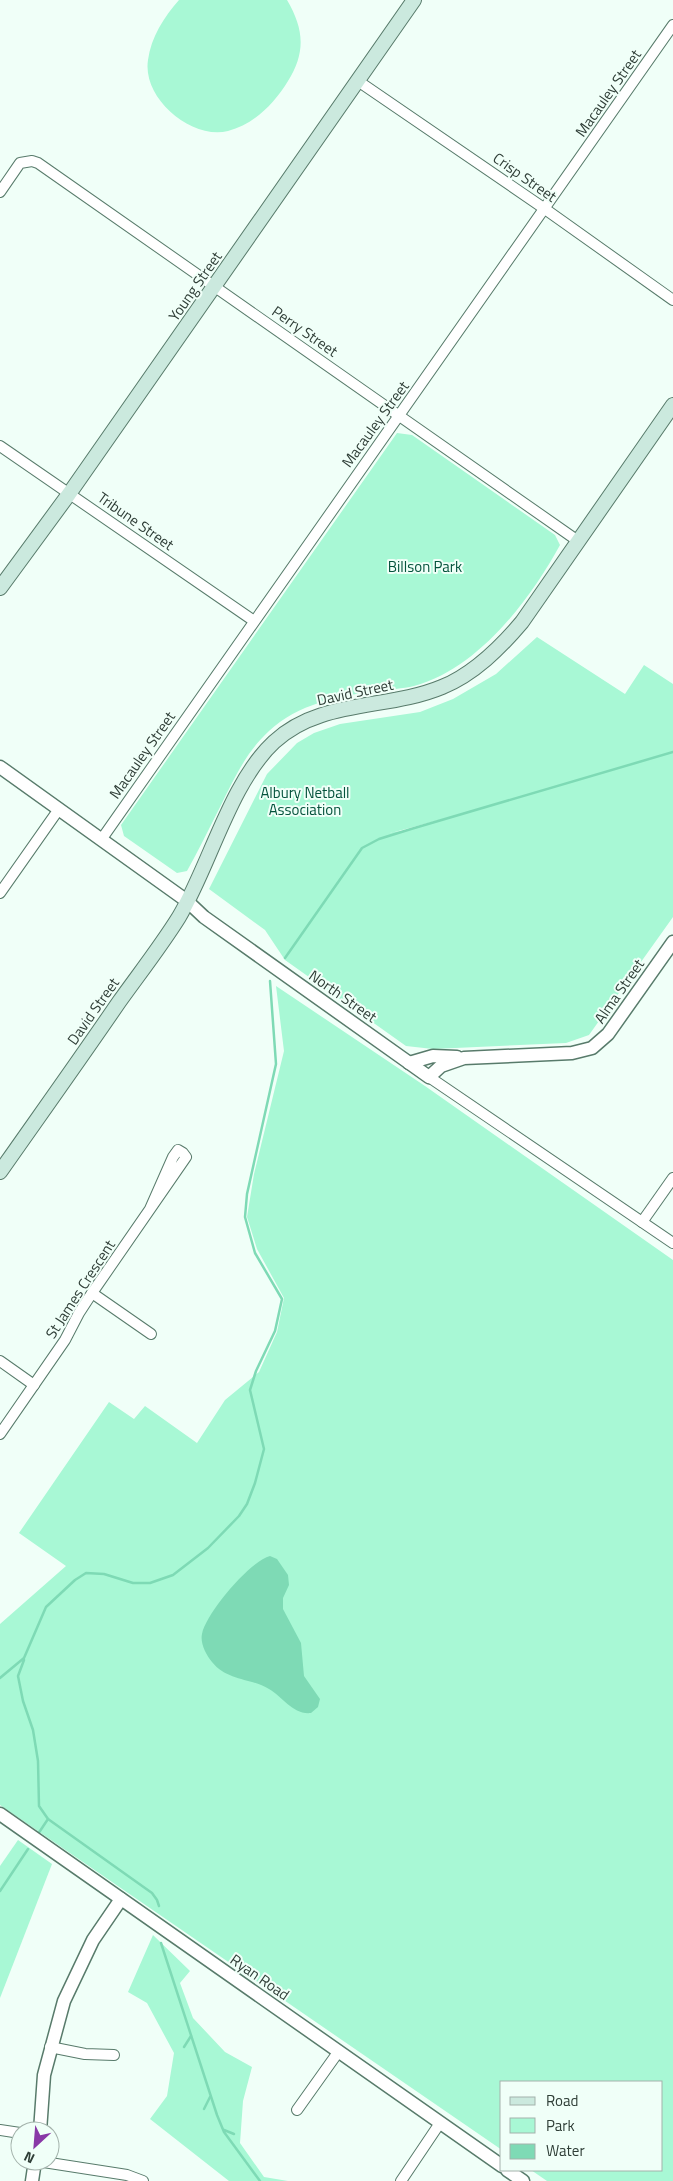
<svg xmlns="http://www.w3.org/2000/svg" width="673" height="2181" viewBox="0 0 673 2181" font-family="'Titillium Web',sans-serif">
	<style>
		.green { fill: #a8f8d5; fill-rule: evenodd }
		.water { fill: #7edab5 }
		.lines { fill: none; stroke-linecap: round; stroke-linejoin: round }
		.stream { stroke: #7edab5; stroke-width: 2.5 }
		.minor-casing { stroke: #587b6b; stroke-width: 12 }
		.tertiary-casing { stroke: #587b6b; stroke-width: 15 }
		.secondary-casing { stroke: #587b6b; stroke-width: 16 }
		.minor { stroke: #fff; stroke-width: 10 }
		.tertiary { stroke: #fff; stroke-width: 12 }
		.secondary { stroke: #cbe9de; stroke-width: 14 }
		.labels { text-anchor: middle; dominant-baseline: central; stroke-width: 4; stroke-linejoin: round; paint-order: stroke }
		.street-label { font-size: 15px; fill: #2f3e37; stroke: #f0fff8 }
		.park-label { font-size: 15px; fill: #04533c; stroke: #f0fff8 }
	</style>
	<rect width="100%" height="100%" fill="#f0fff8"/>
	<g class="green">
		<path d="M179 0H287C304 29 306 52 288 81 274 104 254 124 228 131 191 140 142 98 148 60 151 37 164 17 179 0Z"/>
		<path d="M397 433 412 435 555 535 560 545C530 600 478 669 414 686 403 689 389 689 377 691 338 696 298 704 269 731 243 755 231 786 215 817 206 835 197 853 187 871L177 873 124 836 121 825Z"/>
		<path d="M537 637 625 694 644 665 673 684V917L589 1035 566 1043 433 1049 406 1046 285 960 265 930 209 889 267 774 297 743 314 733 340 724 420 712 453 699 496 674ZM498 804 411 829 390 833H391Z"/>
		<polygon points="276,986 425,1086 673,1260 673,2181 547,2181 531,2170 662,2170 662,2082 502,2082 502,2150 0,1805 0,1624 66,1566 19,1533 109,1402 134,1419 145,1406 197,1443 225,1400 259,1372 277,1332 284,1298 257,1249 247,1217 254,1174 284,1051"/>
		<polygon points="18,1840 52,1864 0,1998 0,1866"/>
		<polygon points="153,1935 190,1971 180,1983 193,2018 225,2052 252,2067 243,2101 240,2143 264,2177 288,2181 229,2181 150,2119 167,2096 174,2053 147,2003 128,1992"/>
	</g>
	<path class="water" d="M270 1556 277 1559 288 1575 289 1585 283 1598V1609L301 1643 304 1676 320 1699 318 1707 311 1713C293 1715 283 1697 269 1689 251 1678 227 1681 212 1662 206 1655 200 1643 202 1634 206 1613 250 1561 270 1556Z"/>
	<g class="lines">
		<g class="stream">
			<polyline points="285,958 362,848 379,839 411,829 673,752"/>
			<polyline points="24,1660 18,1676 23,1701 33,1730 38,1761 39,1806 48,1819 38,1834"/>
			<polyline points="0,1678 24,1658 46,1607 75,1580 86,1573 104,1574 133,1583 150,1583 173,1575 208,1548 239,1516 247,1504 255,1483 264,1449 250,1390 256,1371 275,1331 282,1299 255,1253 245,1217 247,1194 276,1064 270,981"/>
			<polyline points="48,1819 152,1893 157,1900 159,1906"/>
			<polyline points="0,1891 28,1849"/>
			<polyline points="161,1943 217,2115 224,2132 260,2181"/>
			<polyline points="184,2047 191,2036"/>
			<polyline points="204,2109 210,2097"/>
			<polyline points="224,2130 234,2134"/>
		</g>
		<g class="minor-casing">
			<g id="minor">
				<polyline points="358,81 545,209 673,300"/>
				<polyline points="0,192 20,163 32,161 38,163 578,541"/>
				<polyline points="0,446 254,621"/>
				<polyline points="101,840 673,25"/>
				<polyline points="0,893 59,809"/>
				<polyline points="429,1077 673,1243"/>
				<polyline points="642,1222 673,1178"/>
				<polyline points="92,1293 151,1334"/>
				<polyline points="0,1361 34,1385"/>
				<polyline points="0,1434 65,1340 79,1313 92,1293 186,1157 183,1153 178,1150 173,1157 150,1209"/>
				<polyline points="50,2047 85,2054 114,2055"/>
				<polyline points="297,2110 339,2051"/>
				<polyline points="0,2130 20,2133"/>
				<polyline points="37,2161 127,2175 143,2181"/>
				<polyline points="401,2181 440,2123"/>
			</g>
		</g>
		<g class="tertiary-casing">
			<g id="tertiary">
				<polyline points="0,767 187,901 204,917 429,1077 441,1066 464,1058 572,1053 592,1048 608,1034 673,942"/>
				<polyline points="409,1063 433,1056 457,1057"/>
				<polyline points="0,1814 502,2166"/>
				<polyline points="40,2131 44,2075 64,2001 93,1940 121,1899"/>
				<polyline points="507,2170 523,2181"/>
				<polyline points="32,2181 35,2161"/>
			</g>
		</g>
		<g class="secondary-casing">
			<g id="secondary">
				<polyline points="0,588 69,494 414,0"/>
				<path d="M0 1172C40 1115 80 1059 119 1002 139 974 161 946 179 917 210 865 230 783 274 742 320 699 387 710 442 687 474 674 500 648 522 622L673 405"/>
			</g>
		</g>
		<use href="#minor" class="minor"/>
		<use href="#tertiary" class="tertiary"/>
		<use href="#secondary" class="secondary"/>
	</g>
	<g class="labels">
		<g class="street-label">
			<text transform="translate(608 93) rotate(-55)">Macauley Street</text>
			<text transform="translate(525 177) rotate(35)">Crisp Street</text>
			<text transform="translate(195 286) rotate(-55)">Young Street</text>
			<text transform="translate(305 331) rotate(35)">Perry Street</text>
			<text transform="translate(375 424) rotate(-54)">Macauley Street</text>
			<text transform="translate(136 521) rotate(35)">Tribune Street</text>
			<text transform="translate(355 692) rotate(-12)">David Street</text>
			<text transform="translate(142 755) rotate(-55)">Macauley Street</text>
			<text transform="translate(619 991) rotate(-55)">Alma Street</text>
			<text transform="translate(343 996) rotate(35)">North Street</text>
			<text transform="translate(93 1011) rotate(-55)">David Street</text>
			<text transform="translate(80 1289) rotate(-57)">St James Crescent</text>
			<text transform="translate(260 1977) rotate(35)">Ryan Road</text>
		</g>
		<g class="park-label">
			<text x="425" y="566">Billson Park</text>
			<text x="305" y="792">Albury Netball<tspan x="305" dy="17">Association</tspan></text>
		</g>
	</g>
	<rect x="500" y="2081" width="162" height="90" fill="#f0fff8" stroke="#a3b2ab"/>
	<rect x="510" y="2097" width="25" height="8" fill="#cbe9de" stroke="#a3b2ab"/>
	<text x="546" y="2106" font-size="15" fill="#2f3e37">Road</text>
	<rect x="510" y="2118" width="25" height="15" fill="#a8f8d5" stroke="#a3b2ab"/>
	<text x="546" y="2131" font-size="15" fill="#2f3e37">Park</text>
	<rect x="510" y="2144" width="25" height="15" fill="#7edab5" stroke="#a3b2ab"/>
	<text x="546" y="2156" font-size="15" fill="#2f3e37">Water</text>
	<g transform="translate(35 2146) rotate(206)"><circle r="24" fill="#f0fff8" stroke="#a3b2ab"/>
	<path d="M0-4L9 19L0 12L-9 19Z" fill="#8938a7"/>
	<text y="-8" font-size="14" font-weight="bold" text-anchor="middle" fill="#2f3e37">N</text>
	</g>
</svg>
